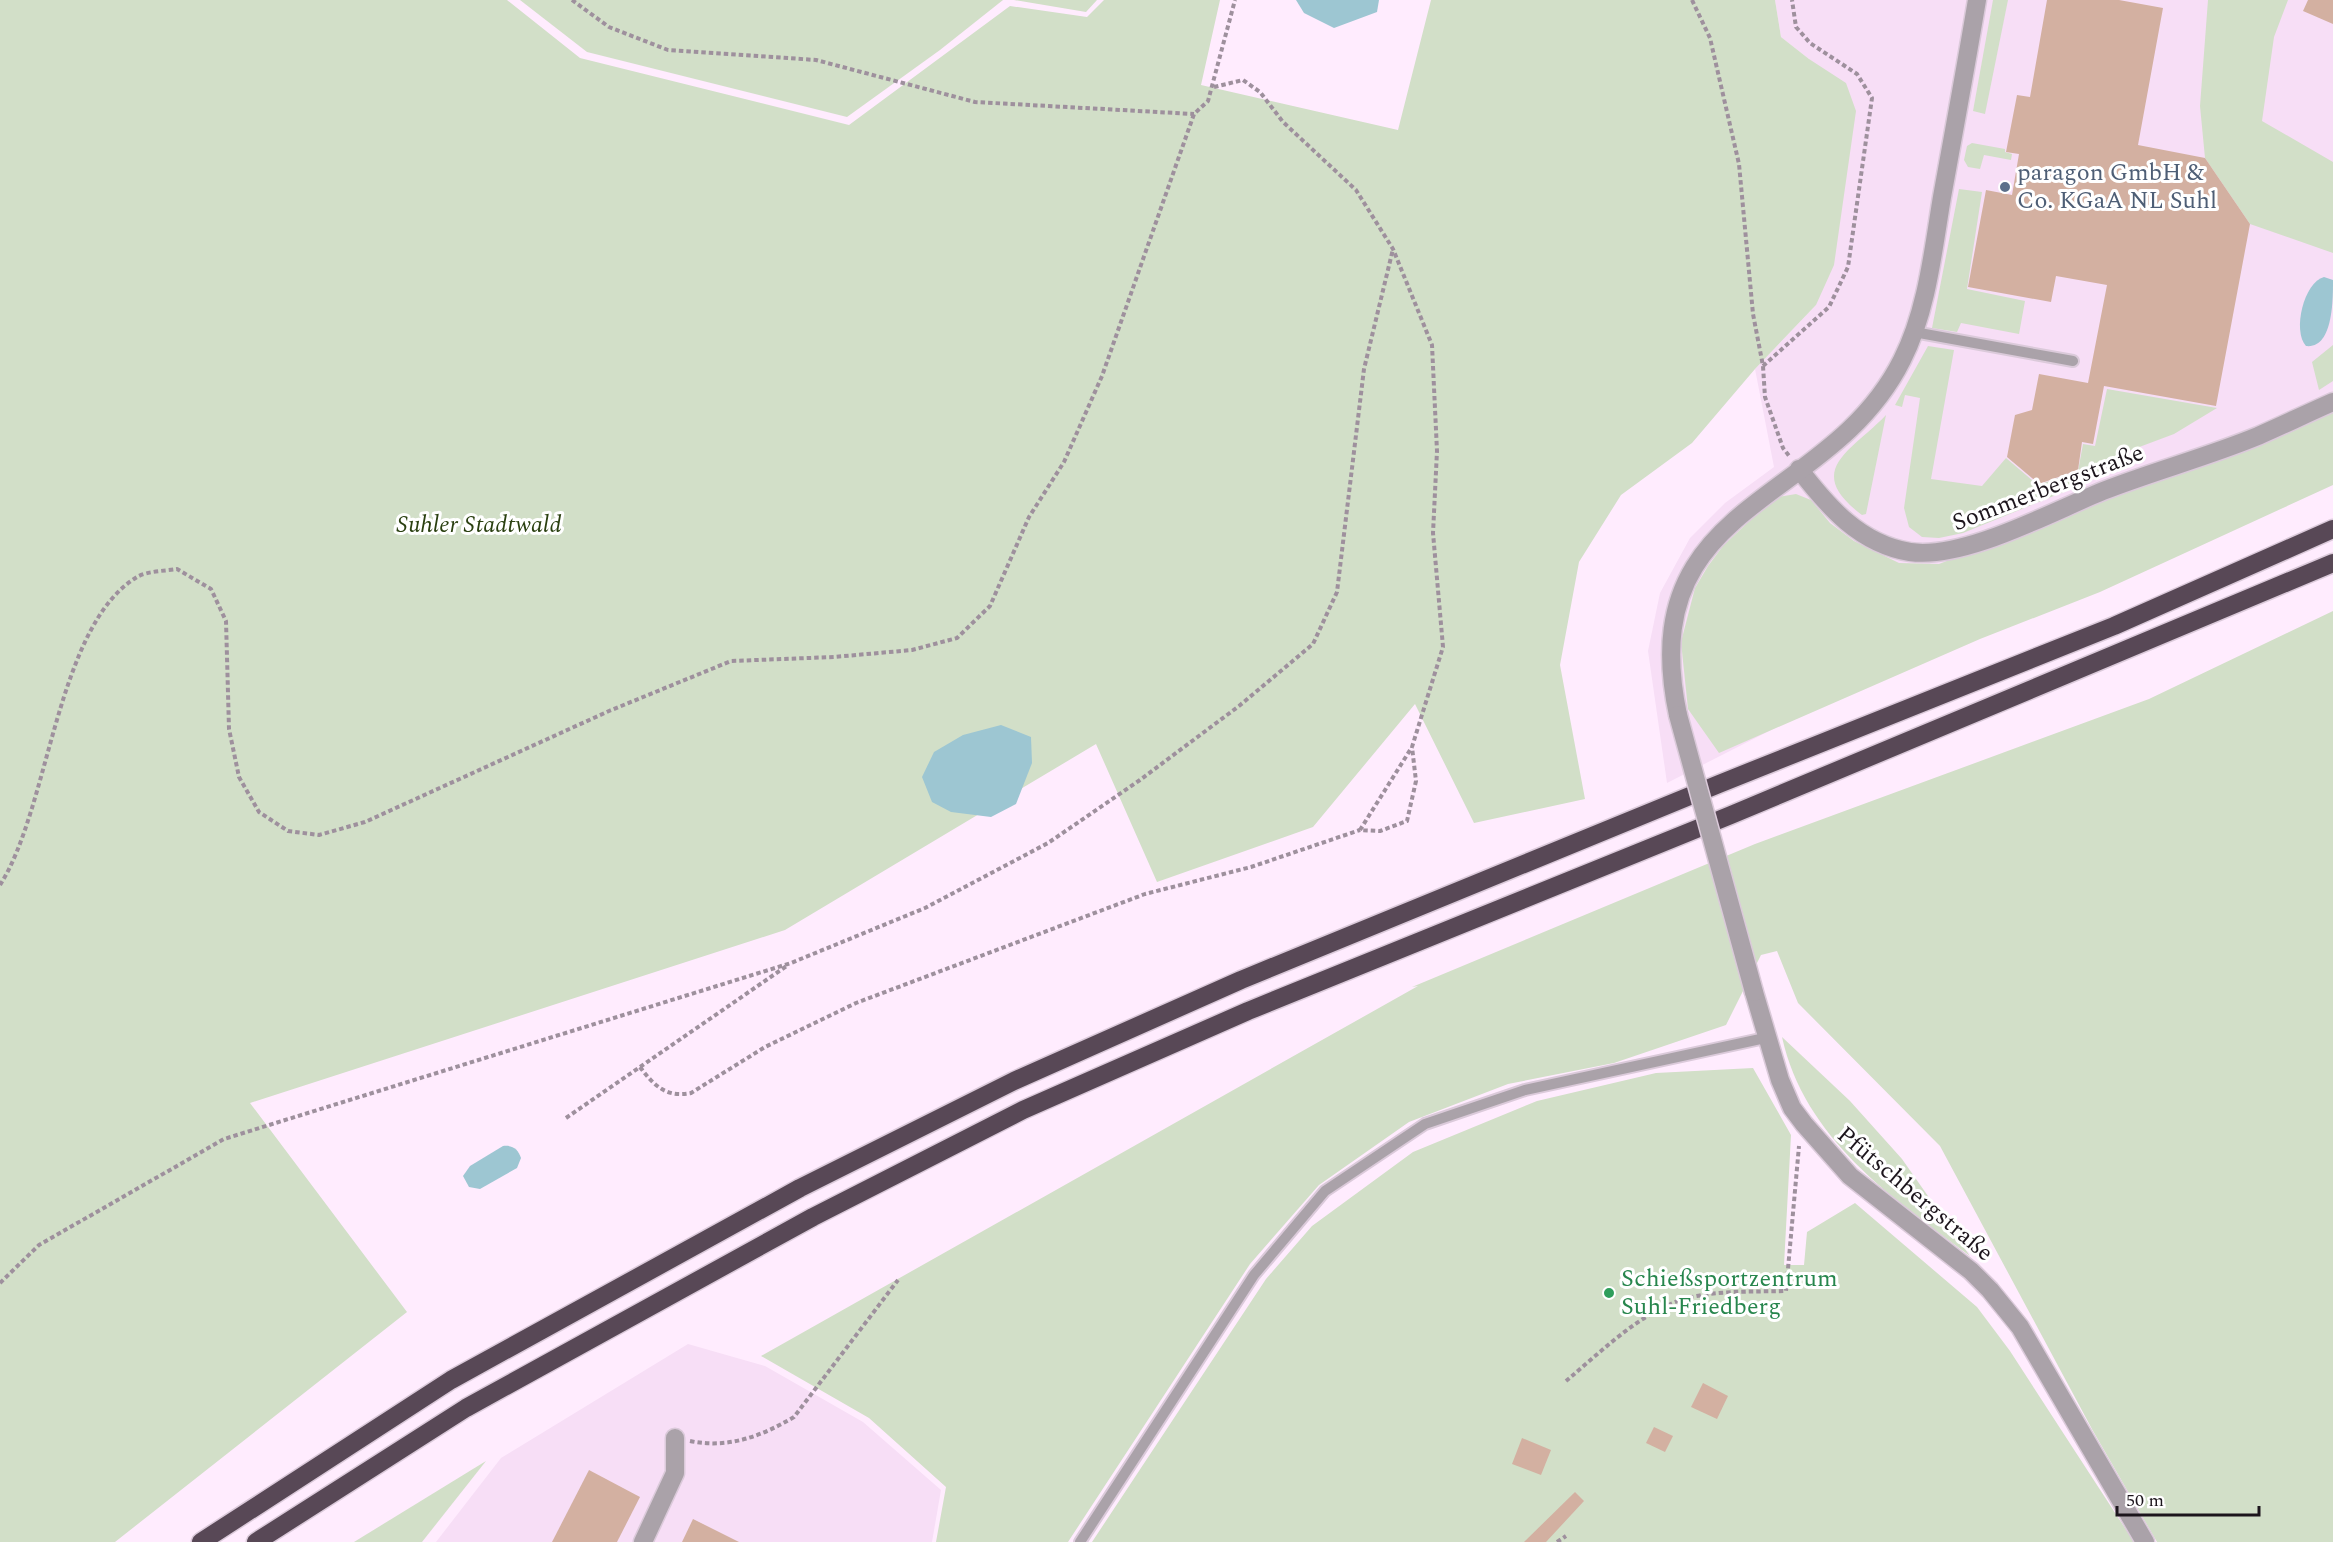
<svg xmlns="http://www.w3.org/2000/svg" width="2333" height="1542" viewBox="0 0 2333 1542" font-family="Spectral,serif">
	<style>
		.built { fill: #f7def6 }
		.green { fill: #d2dfc8 }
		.water { fill: #9dc6d2 }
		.building { fill: #d3b0a1 }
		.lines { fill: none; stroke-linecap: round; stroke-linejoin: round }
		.service-casing { stroke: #dbcada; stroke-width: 14 }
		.minor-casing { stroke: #dbcada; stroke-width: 21 }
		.motorway-casing { stroke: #dbcada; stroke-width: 21 }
		.path { stroke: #9e909d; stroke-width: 4; stroke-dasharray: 4.5 3; stroke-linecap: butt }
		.service { stroke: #aaa2a9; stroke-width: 10 }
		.minor { stroke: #aaa2a9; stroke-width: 18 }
		.motorway { stroke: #584856; stroke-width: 18 }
		.minor-bridge-casing { stroke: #dbcada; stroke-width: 21; stroke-linecap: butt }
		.minor-bridge { stroke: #aaa2a9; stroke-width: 18 }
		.service-dot { fill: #5c6f8a; stroke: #fff; stroke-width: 2 }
		.leisure-dot { fill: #2e9e5b; stroke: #fff; stroke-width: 2 }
		.labels { text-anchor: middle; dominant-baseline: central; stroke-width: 6; stroke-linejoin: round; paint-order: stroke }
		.service-label { font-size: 24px; fill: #4e5e75; stroke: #fff; text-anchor: start }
		.street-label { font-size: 24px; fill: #1c151c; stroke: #fff }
		.park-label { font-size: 24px; font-style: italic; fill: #2a4010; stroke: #fff }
		.leisure-label { font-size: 24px; fill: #27864d; stroke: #fff; text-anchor: start }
	</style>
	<rect width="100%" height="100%" fill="#ffecfe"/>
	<g class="built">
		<polygon points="1775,0 2333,0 2333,444 1667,783 1648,651 1660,593 1690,538 1725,503 1774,467 1755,369 1816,305 1809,59 1781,37"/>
		<polygon points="688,1344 765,1366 863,1422 941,1490 932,1542 436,1542 501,1458"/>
	</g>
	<g class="green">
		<polygon points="0,0 507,0 580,58 849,125 1010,6 1087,17 1104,0 1220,0 1201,85 1398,130 1431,0 1775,0 1781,37 1809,59 1846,83 1856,111 1834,265 1816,305 1755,369 1692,443 1621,495 1579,562 1560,665 1585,799 1474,823 1415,704 1313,827 1157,882 1096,744 785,930 250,1103 407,1312 115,1542 0,1542"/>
		<polygon points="520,0 1003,0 940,50 847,117 587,52"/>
		<polygon points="1014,0 1097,0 1086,12"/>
		<polygon points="1993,0 2008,0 1985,114 1973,111"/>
		<polygon points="2208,0 2288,0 2274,37 2262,121 2333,162 2333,253 2250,224 2205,158 2200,106"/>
		<polygon points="1972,143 2005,149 2005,152 2012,154 2011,160 1984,155 1980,169 1968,167 1964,160 1967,146"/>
		<polygon points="1959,189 1982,192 1967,289 2025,301 2019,334 1961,323 1957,332 1932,328"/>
		<polygon points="2333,345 2333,381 2319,390 2312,362"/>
		<polygon points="1928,346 1954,350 1931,479 1982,486 2006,458 2038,485 2078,471 2083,444 2095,446 2107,389 2217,408 2174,434 2126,452 2088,482 1963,533 1939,538 1922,537 1909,527 1904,508 1920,398 1905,395 1902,407 1895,405"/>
		<polygon points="2333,412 2333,485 2100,592 1980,639 1719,753 1688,709 1681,642 1695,588 1708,566 1723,546 1760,511 1778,497 1796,494 1811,500 1830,523 1854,541 1899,563 1939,564"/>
		<path d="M1886 415 1866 514 1862 515C1802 470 1852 451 1886 415Z"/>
		<polygon points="2333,611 2333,1542 2157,1542 2093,1431 1940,1146 1798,1003 1777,951 1761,955 1726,1025 1614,1063 1508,1084 1409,1122 1319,1185 1250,1264 1068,1542 936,1542 946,1487 869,1418 761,1356 1418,986 1412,987 1755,844 2149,699"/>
		<path d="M1782 1037 1850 1101 1902 1159 1970 1256C1892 1198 1804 1138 1782 1037Z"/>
		<polygon points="1753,1068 1791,1135 1784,1265 1804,1265 1807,1232 1855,1203 1977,1307 2010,1351 2134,1542 1092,1542 1266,1279 1312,1226 1413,1152 1537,1101 1656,1073"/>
		<polygon points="486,1461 422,1542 354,1542"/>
	</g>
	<g class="water">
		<polygon points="1296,0 1379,0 1377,12 1334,28 1304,13"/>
		<path d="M2324 277 2333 280C2333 300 2333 349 2306 346 2292 331 2304 282 2324 277Z"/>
		<polygon points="1001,725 1031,737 1032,763 1016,804 991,817 951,812 932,802 922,777 934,752 963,735"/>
		<path d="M503 1146C513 1145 518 1149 521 1158L517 1168 480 1189 469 1187 463 1176 470 1166Z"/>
	</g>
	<g class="building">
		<polygon points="2047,0 2119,0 2163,8 2138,145 2205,158 2250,224 2216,406 2104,386 2093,444 2082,442 2078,470 2039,484 2007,457 2015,415 2032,410 2039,374 2088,383 2107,285 2056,276 2051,302 1968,287 1986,190 2012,195 2019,154 2006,152 2017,95 2030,97"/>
		<polygon points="2308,0 2333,0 2333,24 2303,11"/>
		<polygon points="1703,1383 1728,1396 1717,1419 1691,1407"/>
		<polygon points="1654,1427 1673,1436 1665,1452 1646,1443"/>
		<polygon points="1522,1438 1551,1450 1541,1475 1512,1464"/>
		<polygon points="589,1470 640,1497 617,1542 552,1542"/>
		<polygon points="1575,1492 1584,1501 1546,1542 1524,1542"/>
		<polygon points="693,1519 739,1542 682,1542"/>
	</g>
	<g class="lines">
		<g class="service-casing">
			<g id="service">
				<polyline points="1914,332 2073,361"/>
				<polyline points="1080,1542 1254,1275 1325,1191 1425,1124 1525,1090 1765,1038"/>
			</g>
		</g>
		<g class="minor-casing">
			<g id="minor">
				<path d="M1799 469C1828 507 1860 544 1910 552 1964 560 2051 512 2103 491 2154 471 2207 457 2258 436 2283 425 2308 413 2333 402"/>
				<path d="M1678 715C1632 498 1828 508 1902 360 1927 311 1933 251 1942 197 1954 131 1966 66 1977 0"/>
				<polyline points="1754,992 1780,1080 1792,1108 1804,1124 1850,1176 1971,1271 1990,1290 2020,1327 2145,1542"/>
				<polyline points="643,1542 675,1473 675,1438"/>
			</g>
		</g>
		<g class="motorway-casing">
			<g id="motorway">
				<polyline points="201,1542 451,1380 800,1188 1014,1081 1241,980 1719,784 2114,626 2333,529"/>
				<polyline points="256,1542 466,1408 813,1217 1023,1110 1248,1011 1731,815 2333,563"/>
			</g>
		</g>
		<g class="path">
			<polyline points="572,0 609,27 668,50 816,60 975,102 1194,114"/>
			<polyline points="1692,0 1710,38 1739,164 1753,314 1763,366 1765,397 1783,448 1790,457"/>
			<polyline points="1214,87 1243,80 1260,92 1283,122 1356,190 1393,249 1432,345 1437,451 1433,533 1443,647 1412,747 1360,830 1380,831 1407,821 1416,781 1412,747"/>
			<polyline points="1763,366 1829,307 1848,267 1872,98 1857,74 1810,43 1796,27 1792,0"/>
			<path d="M0 885C50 807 56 626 137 577 147 571 165 571 177 569L211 589 226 621 229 729 239 777 259 812 288 831 319 835 365 822 609 711 731 661 834 657 912 650 957 638 990 606 1029 517 1064 462 1102 376 1194 114 1208 101 1235 0"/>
			<path d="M640 1067C654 1086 667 1098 691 1093L765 1047 856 1003 1145 894 1251 867 1360 830"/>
			<polyline points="566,1118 788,965"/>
			<polyline points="0,1283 39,1245 224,1139 791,963 925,908 1048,843 1140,780 1239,706 1313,644 1337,592 1364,369 1393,249"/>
			<path d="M1566 1381C1601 1352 1639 1313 1684 1299 1716 1290 1753 1292 1786 1291L1799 1146"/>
			<path d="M690 1441C728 1449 762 1436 794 1417L898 1280"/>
			<polyline points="1557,1542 1566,1536"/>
		</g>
		<use href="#service" class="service"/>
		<use href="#minor" class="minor"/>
		<use href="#motorway" class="motorway"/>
		<g class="minor-bridge-casing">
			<polyline id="minor-bridge" points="1678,715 1754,992"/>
		</g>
		<use href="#minor-bridge" class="minor-bridge"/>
	</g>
	<circle class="service-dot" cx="2005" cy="187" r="6"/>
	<circle class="leisure-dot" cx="1609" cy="1293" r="6"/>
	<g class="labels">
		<g class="service-label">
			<text x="2017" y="173">paragon GmbH &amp;<tspan x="2017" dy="28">Co. KGaA NL Suhl</tspan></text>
		</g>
		<g class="street-label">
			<text transform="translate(2048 488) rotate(-21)">Sommerbergstraße</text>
			<text transform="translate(1915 1194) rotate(40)">Pfütschbergstraße</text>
		</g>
		<g class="park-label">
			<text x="479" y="525">Suhler Stadtwald</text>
		</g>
		<g class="leisure-label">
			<text x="1621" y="1279">Schießsportzentrum<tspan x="1621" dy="28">Suhl-Friedberg</tspan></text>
		</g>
	</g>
	<path d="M2117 1506v9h142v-9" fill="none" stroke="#1c151c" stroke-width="3"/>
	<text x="2126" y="1506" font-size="18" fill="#1c151c" stroke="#ffffff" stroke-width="4.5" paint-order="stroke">50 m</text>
</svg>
